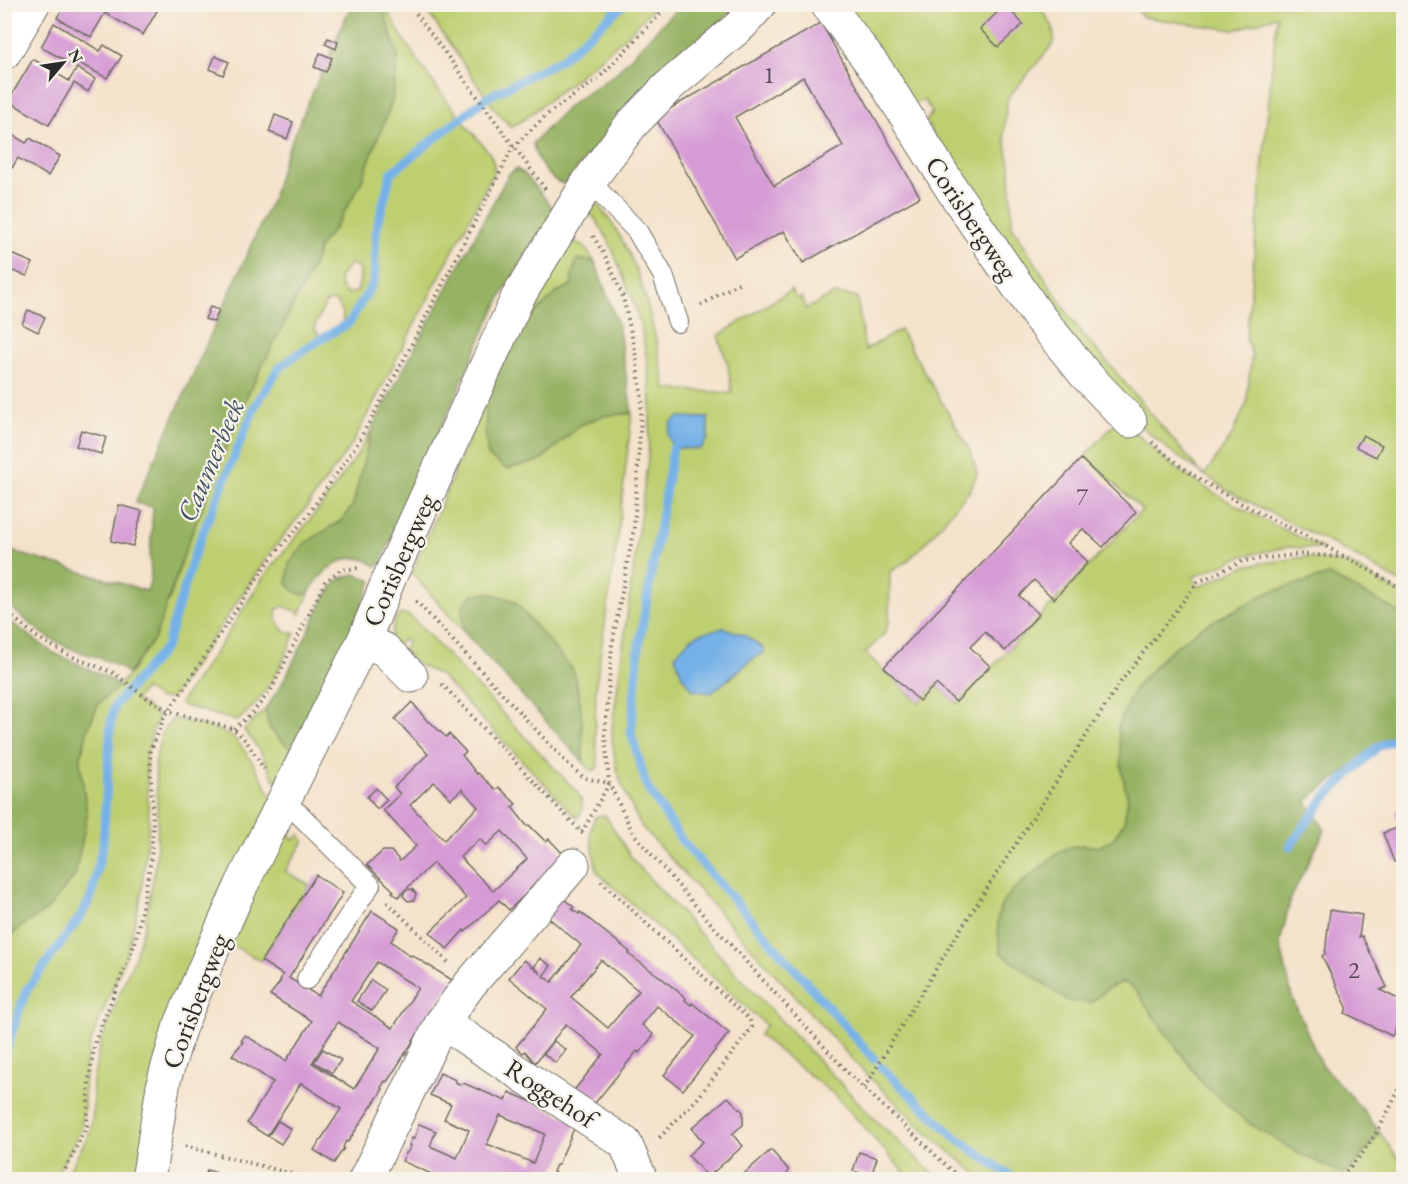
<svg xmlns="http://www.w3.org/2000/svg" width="1408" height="1184" viewBox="0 0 1408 1184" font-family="'EB Garamond',serif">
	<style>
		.green { fill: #becf71; stroke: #747d4e; stroke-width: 1.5; fill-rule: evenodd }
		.forest { fill: #96b263; stroke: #606e47; stroke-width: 1.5 }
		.water { fill: #75b1e7; stroke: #506e89; stroke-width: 1.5 }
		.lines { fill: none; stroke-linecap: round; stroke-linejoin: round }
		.stream { stroke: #75b1e7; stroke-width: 9 }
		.building { fill: #d69bd5; fill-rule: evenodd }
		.lane-casing { stroke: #716b63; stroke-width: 22 }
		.street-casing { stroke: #716b63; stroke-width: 35 }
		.path { stroke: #716b63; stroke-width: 4; stroke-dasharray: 1.5 4.5; stroke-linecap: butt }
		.lane { stroke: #fff; stroke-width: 20 }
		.street { stroke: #fff; stroke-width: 33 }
		.labels { text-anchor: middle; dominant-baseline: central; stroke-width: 4.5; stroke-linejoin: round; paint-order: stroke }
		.number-label { font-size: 24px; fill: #564756 }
		.street-label { font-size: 27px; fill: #2b2b2b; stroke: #f7f3e8 }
		.water-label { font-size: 28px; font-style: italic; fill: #415363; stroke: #f7f3e8 }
	</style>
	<rect width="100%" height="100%" fill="#f7f3e8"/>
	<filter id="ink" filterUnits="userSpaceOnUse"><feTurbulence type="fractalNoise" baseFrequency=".0167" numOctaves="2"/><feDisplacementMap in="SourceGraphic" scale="12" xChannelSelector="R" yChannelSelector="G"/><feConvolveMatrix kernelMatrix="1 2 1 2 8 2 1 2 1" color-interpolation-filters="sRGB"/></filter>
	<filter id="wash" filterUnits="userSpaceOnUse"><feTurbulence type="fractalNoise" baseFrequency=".008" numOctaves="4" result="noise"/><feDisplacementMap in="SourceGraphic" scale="24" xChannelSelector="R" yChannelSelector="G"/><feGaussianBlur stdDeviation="1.35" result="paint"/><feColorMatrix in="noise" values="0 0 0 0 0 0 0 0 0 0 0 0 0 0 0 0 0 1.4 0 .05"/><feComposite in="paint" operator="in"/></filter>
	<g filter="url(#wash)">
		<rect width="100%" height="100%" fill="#f4e2ca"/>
		<g class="green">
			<path d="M382 5H385C411 59 452 108 490 154L494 164V172L352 444 303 512 272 550 172 698 159 699 145 689 135 700 156 713 158 720 153 730 146 757 149 821 141 896 127 953 90 1043 85 1065 84 1107 81 1130 54 1179H5L4 942 22 926 47 910 87 816 80 762 87 732 98 704 119 685 133 669 170 598 186 548 246 398 314 264 319 247 334 229 360 185 392 101 398 57ZM351 263 360 270V280L357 292 347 294 341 288 339 278ZM336 301C349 318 343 326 327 338H321L314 328 326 302Z"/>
			<path d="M423 5H656C618 48 570 82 526 118L511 127 493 107Z"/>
			<polygon points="841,5 947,5 949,11 985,12 1001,5 1039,5 1053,27 1054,43 1007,99 1004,134 1010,165 1012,226 1073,322 1204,476 1231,437 1246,405 1252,354 1246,340 1277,16 1234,30 1143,17 1133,5 1403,5 1403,584 1352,554 1230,492 1170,451 1140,425 1064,340 926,122 932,112 924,100 913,104"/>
			<path d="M596 203C642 254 653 324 666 389L732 393 728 365 718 336 791 290 797 299 802 297 806 309 834 294 857 297 865 350 900 330 971 452 977 474 970 490 922 547 907 561 890 572 889 622 884 634 865 653 919 703 936 685 957 704 1142 510 1085 456 1120 418C1139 436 1157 455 1179 470 1224 502 1274 525 1324 549L1288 547 1243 556 1193 577 1199 587 1247 565 1305 557 1350 564 1403 595V615L1329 575 1270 592 1202 627 1166 654 1134 689 1122 772 1128 800 1124 822 1114 838 1099 848 1082 845 1090 1003 1110 987 1123 982C1136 987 1141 996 1147 1007L1204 1085 1352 1168 1380 1133 1403 1165V1179H1336L1340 1176 1331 1180 983 1179 928 1134 861 1069 642 827C624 795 612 765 612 729L648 458 651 399 647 359 641 327 633 301 609 241 596 220 587 210ZM744 635 762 648 764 652 749 661 729 680Z"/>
			<polygon points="575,242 583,245 595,262 589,260 572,275 572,285 559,291 518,329 565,246"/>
			<path d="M487 396 540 461 580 425 603 416 632 413 618 534 596 684 595 732 598 765 596 770H591L583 762C582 730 580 701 573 670L462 607 464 632 412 573Z"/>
			<path d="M372 429 353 505 341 521 330 527 302 595 309 593 300 615 298 612 283 606 276 610C276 621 281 634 295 633 282 666 265 699 237 721L182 705 180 703 221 644 265 575 322 505 358 454Z"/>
			<path d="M401 614 409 615 435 642 576 791C583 800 586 809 577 818L440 675 416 664 403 650 408 643 404 639 397 645 390 641 394 621Z"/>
			<polygon points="265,710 270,729 291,749 277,784 260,751 244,730"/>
			<path d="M173 718C192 723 216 726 232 737 246 747 265 784 273 800L137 1179 64 1180 90 1132 93 1113V1081L100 1044 135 956 145 923 156 862 158 821 155 762 161 735Z"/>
			<polygon points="605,815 633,860 732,969 875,1120 939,1179 910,1179 837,1097 759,1035 766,1025 597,872 590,833 595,817"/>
			<polygon points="282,825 294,829 289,836 295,840 300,834 304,841 285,871 310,885 261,961 226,942"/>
		</g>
		<g class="forest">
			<path d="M351 5H382L398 56 392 101 360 185 334 229 319 247 314 264 246 398 186 548 155 638 128 674C112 658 85 656 65 646 42 636 23 618 5 602L4 549 147 591 151 578 150 556 153 507 135 503 272 199 284 158Z"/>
			<path d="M680 5H738L609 132 564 184C548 180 535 159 533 143L570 105 615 74Z"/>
			<path d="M516 169 524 173 556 212 504 291 481 338 380 564 376 566C372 564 367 560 363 559 340 553 319 575 309 593 298 596 294 592 287 584L289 564 305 543 341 521 353 505 372 428 508 175Z"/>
			<polygon points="577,259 595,262 618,325 632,413 603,416 580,425 540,461 507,469 488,456 485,432 487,396 518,329 559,291 572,285 572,275"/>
			<polygon points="355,574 372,581 352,630 291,749 270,729 265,710 283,682 326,596 339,579"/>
			<path d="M1329 575 1404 615 1403 735 1377 747 1306 801 1325 830 1291 897 1280 943 1292 997 1321 1064 1364 1111 1380 1133 1352 1168 1343 1174 1302 1155 1251 1125 1204 1085 1147 1007C1141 996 1136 987 1123 982L1110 987 1090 1003 1068 1001 1001 953C998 937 994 913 1005 899 1011 890 1058 852 1067 848 1077 844 1089 846 1099 847L1114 838 1124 822 1128 800 1122 772 1118 727 1134 689 1166 654 1202 627 1270 592Z"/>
			<polygon points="490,593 514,601 573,670 579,694 582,720 583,762 464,632 462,607 473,594"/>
			<polygon points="4,617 52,652 108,678 119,686 98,704 87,732 80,761 87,816 75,876 47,910 22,926 5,942"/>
		</g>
		<g class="water">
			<polygon points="679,417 708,418 708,438 701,449 673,448 668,435 671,423"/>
			<path d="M724 628 744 635 763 648 764 652C744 663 729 680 711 693L693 690 682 676 675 656C692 634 697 633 724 628Z"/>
		</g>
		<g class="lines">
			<g class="stream">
				<polyline points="673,448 639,646 631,733 647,787 682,841 874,1059"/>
				<polyline points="1290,846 1325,798 1377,747 1404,735"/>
				<polyline points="4,1056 26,991 83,913 91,897 103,844 111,721 115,705 166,647 195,552 255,406 279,368 306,348 349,323 374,282 376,231 391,173 486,98 560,60 624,4"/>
				<polyline points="881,1067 954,1136 1016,1180"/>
				<polyline points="1403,1180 1404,1179"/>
			</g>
		</g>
		<g id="blocks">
			<g class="building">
				<polygon points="65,4 161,4 143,35 105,13 91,37 57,18"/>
				<polygon points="1005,5 1023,24 998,47 980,29"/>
				<polygon points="54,23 100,51 104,45 122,56 107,78 73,60 71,64 41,47"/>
				<path d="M821 23 920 197 803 263 784 231 735 258 655 117ZM803 77 843 146 774 186 735 117Z"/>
				<polygon points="328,38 338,42 336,49 325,44"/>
				<polygon points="320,53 332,58 326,72 314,67"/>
				<polygon points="215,56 229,62 223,75 210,69"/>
				<polygon points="33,59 69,81 77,68 95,79 88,92 74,83 49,125 8,101"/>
				<polygon points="275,115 293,122 287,139 269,132"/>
				<polygon points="4,130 26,143 30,138 60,156 48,176 18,158 12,168 4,164"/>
				<polygon points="7,252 33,263 27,276 4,268 4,258"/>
				<polygon points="210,307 219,310 214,322 205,319"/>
				<polygon points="28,310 45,317 38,332 22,324"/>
				<polygon points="81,430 106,437 101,454 76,446"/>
				<polygon points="1363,435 1382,445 1376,457 1356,447"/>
				<polygon points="1081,459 1136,512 1103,547 1083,529 1068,543 1088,562 1054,599 1034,580 1019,596 1039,614 1005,651 985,632 970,647 990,666 956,702 936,684 919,701 884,667"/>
				<polygon points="119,505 142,511 133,546 111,541"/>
				<path d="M412 702 428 722 429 721 446 737 449 734 466 752 462 755 477 774 478 773 496 790 499 787 516 804 512 807 527 826 529 825 546 842 549 839 565 856 509 910 499 900 465 932 464 930 447 949 430 932 466 898 433 863 398 897 392 892 394 891 367 865 383 851H391L400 861 416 846 383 810 400 794 394 787 428 754 395 719ZM434 782 451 799 462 789 478 807 444 840 410 805ZM502 831 527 859 493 891 460 857 480 839 486 846Z"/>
				<polygon points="376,788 387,800 377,809 367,797"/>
				<polygon points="1404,803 1404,859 1394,862 1383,833 1400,827 1395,813"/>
				<path d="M316 875 343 893 289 978 318 996 372 911 399 928 391 941 410 956 412 955 452 980 387 1082 385 1081 381 1088 383 1089 361 1122 348 1142 346 1141 343 1147 344 1148 334 1163 314 1150 341 1109 301 1083 267 1136 247 1123 273 1082 232 1055 243 1042 241 1041 245 1035 286 1061 312 1021 270 995 281 981 280 980 283 975 261 961ZM377 962 418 988 393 1028 351 1001ZM338 1022 380 1048 354 1089 312 1063Z"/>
				<polygon points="412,889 416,894 414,900 408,901 403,896 405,890"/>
				<path d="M560 896 574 907 572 909 579 914 580 912 630 952 628 954 659 976 686 998 685 1000 691 1005 692 1003 729 1033 683 1090 664 1075 695 1036 657 1006 642 1025 654 1035 639 1053 637 1051 591 1108 572 1093 603 1054 566 1024 535 1063 525 1051 523 1053 516 1047 547 1009 509 978 524 960 541 974 534 967 540 958 551 966 543 976 552 982 581 945 545 915ZM601 960 639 991 608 1028 571 997Z"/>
				<polygon points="1330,910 1362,915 1359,937 1362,936 1387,987 1380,990 1404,1002 1404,1014 1392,1036 1345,1013 1347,1007 1322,956 1325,954"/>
				<polygon points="371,980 386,990 372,1011 357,1001"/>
				<polygon points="554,1041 566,1050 556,1063 544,1054"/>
				<polygon points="323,1049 341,1060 332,1073 314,1062"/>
				<path d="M440 1073 456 1080 455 1082 462 1085 463 1083 506 1101 509 1092 577 1122 558 1165H556L553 1172 555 1173 552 1180H445L402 1161 406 1153H407L411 1146H409L412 1138 414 1139 419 1124 436 1131 430 1146 457 1158 469 1130 444 1119 451 1104 430 1095ZM500 1115 545 1134 533 1163 487 1144Z"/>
				<polygon points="728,1097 743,1112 743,1125 732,1134 743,1146 708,1177 688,1155 703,1142 692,1128"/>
				<polygon points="278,1121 291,1129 281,1144 268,1136"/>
				<polygon points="771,1150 788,1169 787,1180 737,1180"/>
				<polygon points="859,1152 877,1158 871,1176 853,1171"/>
				<polygon points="207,1170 223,1175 229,1180 204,1180"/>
			</g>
		</g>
	</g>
	<g filter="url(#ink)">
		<use href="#blocks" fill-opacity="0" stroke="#716b63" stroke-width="1.5"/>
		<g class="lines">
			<g class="lane-casing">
				<g id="lane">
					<polyline points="589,181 637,231 663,275 678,322"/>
					<polyline points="284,804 299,814 370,885 307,979"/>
				</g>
			</g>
			<g class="street-casing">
				<g id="street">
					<polyline points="827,4 881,76 953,191 1038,316 1085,374 1130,421"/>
					<polyline points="4,53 33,4"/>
					<polyline points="364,640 385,650 411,676"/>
					<polyline points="442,1022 625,1143 641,1180"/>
					<polyline points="148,1180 164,1080 179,1029 211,953 242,884 364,640 391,574 518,297 589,181 631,125 669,86 741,25 760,4"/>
					<polyline points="365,1180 442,1022 470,984 573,865"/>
				</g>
			</g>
			<g class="path">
				<polyline points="409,4 546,190"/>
				<polyline points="593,236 607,259 623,297 635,350 642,399 634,528 612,645 605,735 609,783 633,833 707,919 851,1076 962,1180"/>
				<polyline points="701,305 740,282"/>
				<path d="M1152 442C1196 484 1252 509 1306 536 1339 553 1371 571 1404 590"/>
				<polyline points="416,601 567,763 584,778 609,783"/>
				<polyline points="4,610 37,637 70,656 114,673 141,694 168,711 234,729 247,742 264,769"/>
				<polyline points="442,684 583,834"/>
				<polyline points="234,729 253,712 271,690 325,582 340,570 358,568"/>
				<polyline points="582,832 609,784"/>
				<polyline points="601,881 750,1020 752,1027 748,1033 697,1099 658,1139"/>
				<polyline points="387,902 448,962"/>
				<polyline points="864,1088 951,944 1122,680 1198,582 1243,561 1302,554 1350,558"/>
				<polyline points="185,1146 315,1180"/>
				<polyline points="60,1180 87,1125 89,1080 95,1041 135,943 151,860 153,825 150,752 164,718 268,562 308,515 357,444 399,369 513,147 550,112 597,80 670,4"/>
				<polyline points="1338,1180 1362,1154 1380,1127 1404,1080"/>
			</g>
			<use href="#lane" class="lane"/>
			<use href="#street" class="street"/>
		</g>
	</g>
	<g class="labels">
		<g class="number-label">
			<text x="769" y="74">1</text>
			<text x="1082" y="496">7</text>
			<text x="1354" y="969">2</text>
		</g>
		<g class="street-label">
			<text transform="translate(972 218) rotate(56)">Corisbergweg</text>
			<text transform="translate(399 560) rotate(-66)">Corisbergweg</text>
			<text transform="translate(195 1001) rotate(-69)">Corisbergweg</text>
			<text transform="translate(551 1093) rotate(33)">Roggehof</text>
		</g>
		<g class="water-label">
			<text transform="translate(210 460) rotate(-67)">Caumerbeek</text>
		</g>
	</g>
	<rect width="1408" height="1184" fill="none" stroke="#f7f3e8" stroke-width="24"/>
	<g transform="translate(63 63) rotate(61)" stroke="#f7f3e8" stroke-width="4.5" paint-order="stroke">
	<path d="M0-4.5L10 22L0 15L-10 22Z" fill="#2b2b2b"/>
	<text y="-9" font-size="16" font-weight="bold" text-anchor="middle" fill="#2b2b2b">N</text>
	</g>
</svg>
